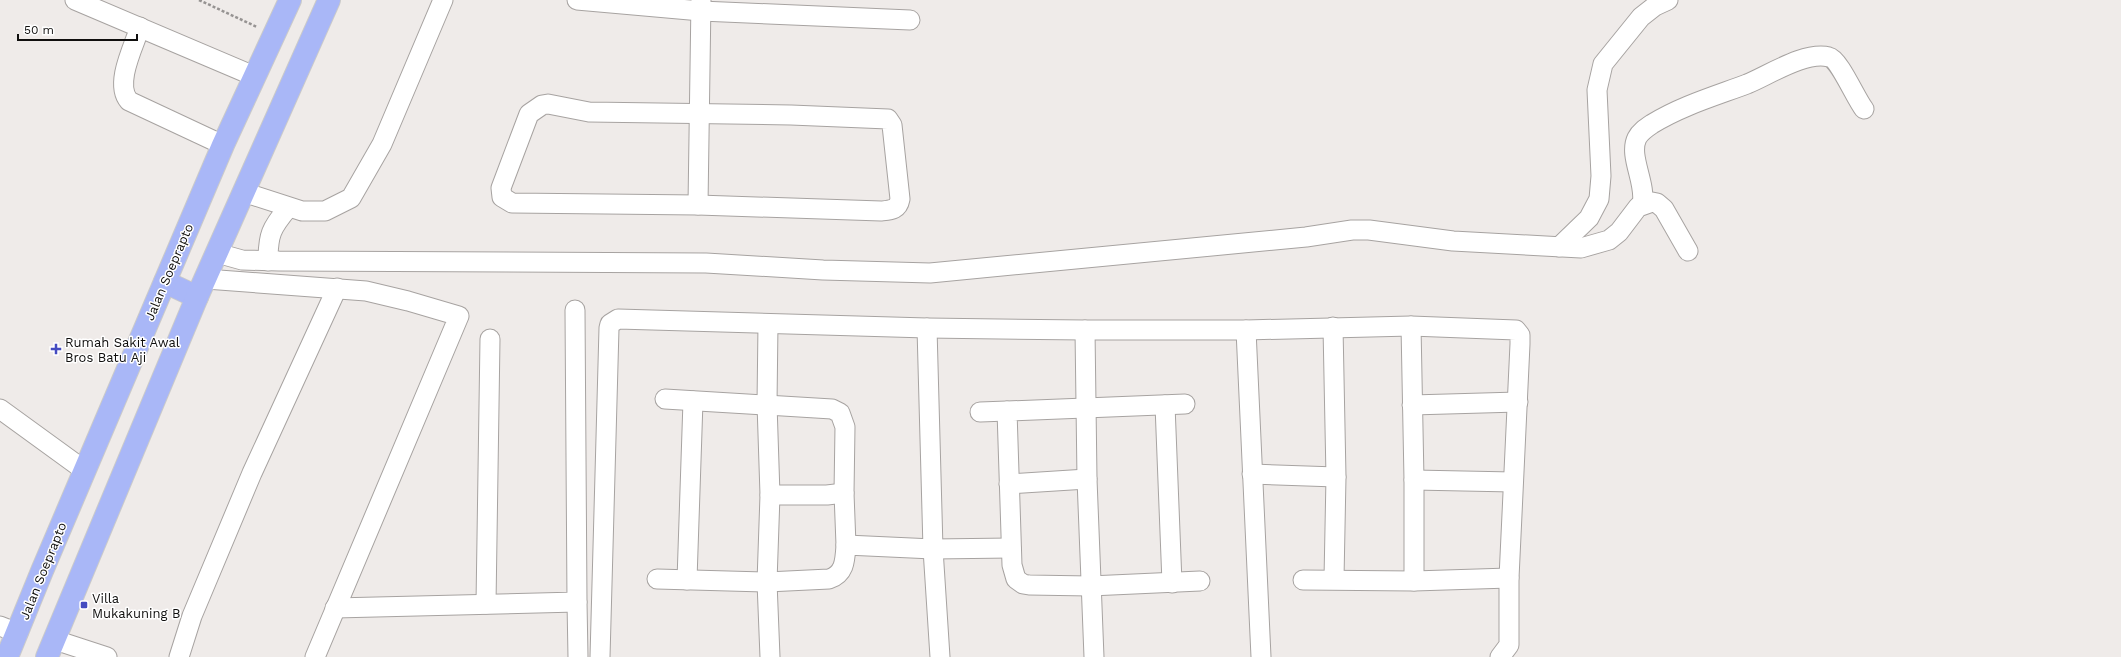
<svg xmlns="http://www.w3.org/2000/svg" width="2121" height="657" viewBox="0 0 2121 657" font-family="'Work Sans',sans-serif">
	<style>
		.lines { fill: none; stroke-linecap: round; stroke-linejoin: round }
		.minor-casing { stroke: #a7a3a1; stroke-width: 21 }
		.highway-casing { stroke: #cacaca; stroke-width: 24 }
		.path { stroke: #969392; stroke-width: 2.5; stroke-dasharray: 3 2; stroke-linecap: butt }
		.minor { stroke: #fff; stroke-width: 19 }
		.highway { stroke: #a9b7f7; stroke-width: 22 }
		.poi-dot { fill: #444bc0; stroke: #fff; stroke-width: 1.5 }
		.labels { text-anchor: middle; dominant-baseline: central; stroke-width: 3; stroke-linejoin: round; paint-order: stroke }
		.street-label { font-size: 13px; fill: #100f0e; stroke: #fff }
		.poi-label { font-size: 13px; fill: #100f0e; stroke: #fff; text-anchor: start }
	</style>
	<rect width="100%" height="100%" fill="#efebe9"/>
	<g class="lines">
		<g class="minor-casing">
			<g id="minor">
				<polyline points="75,0 254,76"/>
				<polyline points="577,0 701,11 910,20"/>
				<path d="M140 27C134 46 114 84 129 101L223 145"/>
				<path d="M548 104 589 112 791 115 888 119 892 125 900 199C898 210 891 210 881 211L698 205 512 203 502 197 501 188 529 114 542 105Z"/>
				<polyline points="243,192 302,211 325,211 351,198 382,144 443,0"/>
				<path d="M1642 204C1647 184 1628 156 1637 138 1640 132 1646 128 1652 124 1681 106 1715 96 1747 84 1769 75 1805 51 1829 57 1839 59 1856 99 1864 109"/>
				<polyline points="698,205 701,0"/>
				<polyline points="1559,247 1589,218 1599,199 1601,176 1597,90 1603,64 1641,17 1655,6 1668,0"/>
				<polyline points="217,253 242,260 279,261 706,263 823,270 930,273 1306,237 1352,230 1369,230 1453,241 1581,248 1609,240 1619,232 1638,207 1652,202 1657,203 1664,209 1688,251"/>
				<path d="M268 261C268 235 271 228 288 208"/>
				<polyline points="206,279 366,291 408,301 459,316 315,657"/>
				<polyline points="768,324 767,404 770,495 767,582 770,657"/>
				<polyline points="1411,326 1414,480 1414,581"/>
				<polyline points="1333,327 1336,477 1334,579"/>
				<polyline points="927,328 933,549 940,657"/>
				<polyline points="1085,330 1087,479 1094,657"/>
				<polyline points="1246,330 1261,657"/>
				<polyline points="665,399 832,409 840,413 845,427 844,493 846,545"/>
				<polyline points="1185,404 1007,411 1012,565 1016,579 1023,584 1029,585 1090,586 1200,581"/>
				<polyline points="1165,405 1172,583"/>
				<polyline points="1412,405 1518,402"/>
				<polyline points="0,409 84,470"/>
				<polyline points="980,412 1007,411"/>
				<polyline points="1252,474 1336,477"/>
				<polyline points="1414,480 1513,482"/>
				<polyline points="1009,484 1087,479"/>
				<polyline points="770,495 827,495 844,493"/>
				<path d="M657 579 767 582 829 579C845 574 845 560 846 545L933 549 1011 548"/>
				<polyline points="687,580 693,401"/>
				<polyline points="1303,580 1414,581 1509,578"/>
				<polyline points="577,602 578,657"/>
				<polyline points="486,604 490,339"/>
				<polyline points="335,608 577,602 575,310"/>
				<polyline points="0,626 18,633"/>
				<polyline points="55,640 107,657"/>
				<polyline points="179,657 192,616 252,473 337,288"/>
				<polyline points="600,657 609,328 610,324 618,319 927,328 1085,330 1246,330 1411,326 1516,330 1520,335 1520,344 1509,578 1509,645 1500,657"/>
			</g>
		</g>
		<g class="highway-casing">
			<g id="highway">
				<polyline points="165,282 197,297"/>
				<polyline points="7,657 42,571 223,145 290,0"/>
				<polyline points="47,657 197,297 329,0"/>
			</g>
		</g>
		<polyline class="path" points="199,0 257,27"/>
		<use href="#minor" class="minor"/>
		<use href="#highway" class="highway"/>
	</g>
	<g class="poi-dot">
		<path d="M54 343h4v4h4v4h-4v4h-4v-4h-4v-4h4z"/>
		<rect x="80" y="601" width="8" height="8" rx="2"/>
	</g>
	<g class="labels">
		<g class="street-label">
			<text transform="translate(169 272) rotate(-67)">Jalan Soeprapto</text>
			<text transform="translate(43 571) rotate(-68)">Jalan Soeprapto</text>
		</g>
		<g class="poi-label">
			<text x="65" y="342">Rumah Sakit Awal<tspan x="65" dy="15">Bros Batu Aji</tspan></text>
			<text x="92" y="598">Villa<tspan x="92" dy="15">Mukakuning B</tspan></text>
		</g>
	</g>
	<path d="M18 34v6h119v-6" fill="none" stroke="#100f0e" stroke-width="2"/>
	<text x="24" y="34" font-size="12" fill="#100f0e" stroke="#ffffff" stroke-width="3" paint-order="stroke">50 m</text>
</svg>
